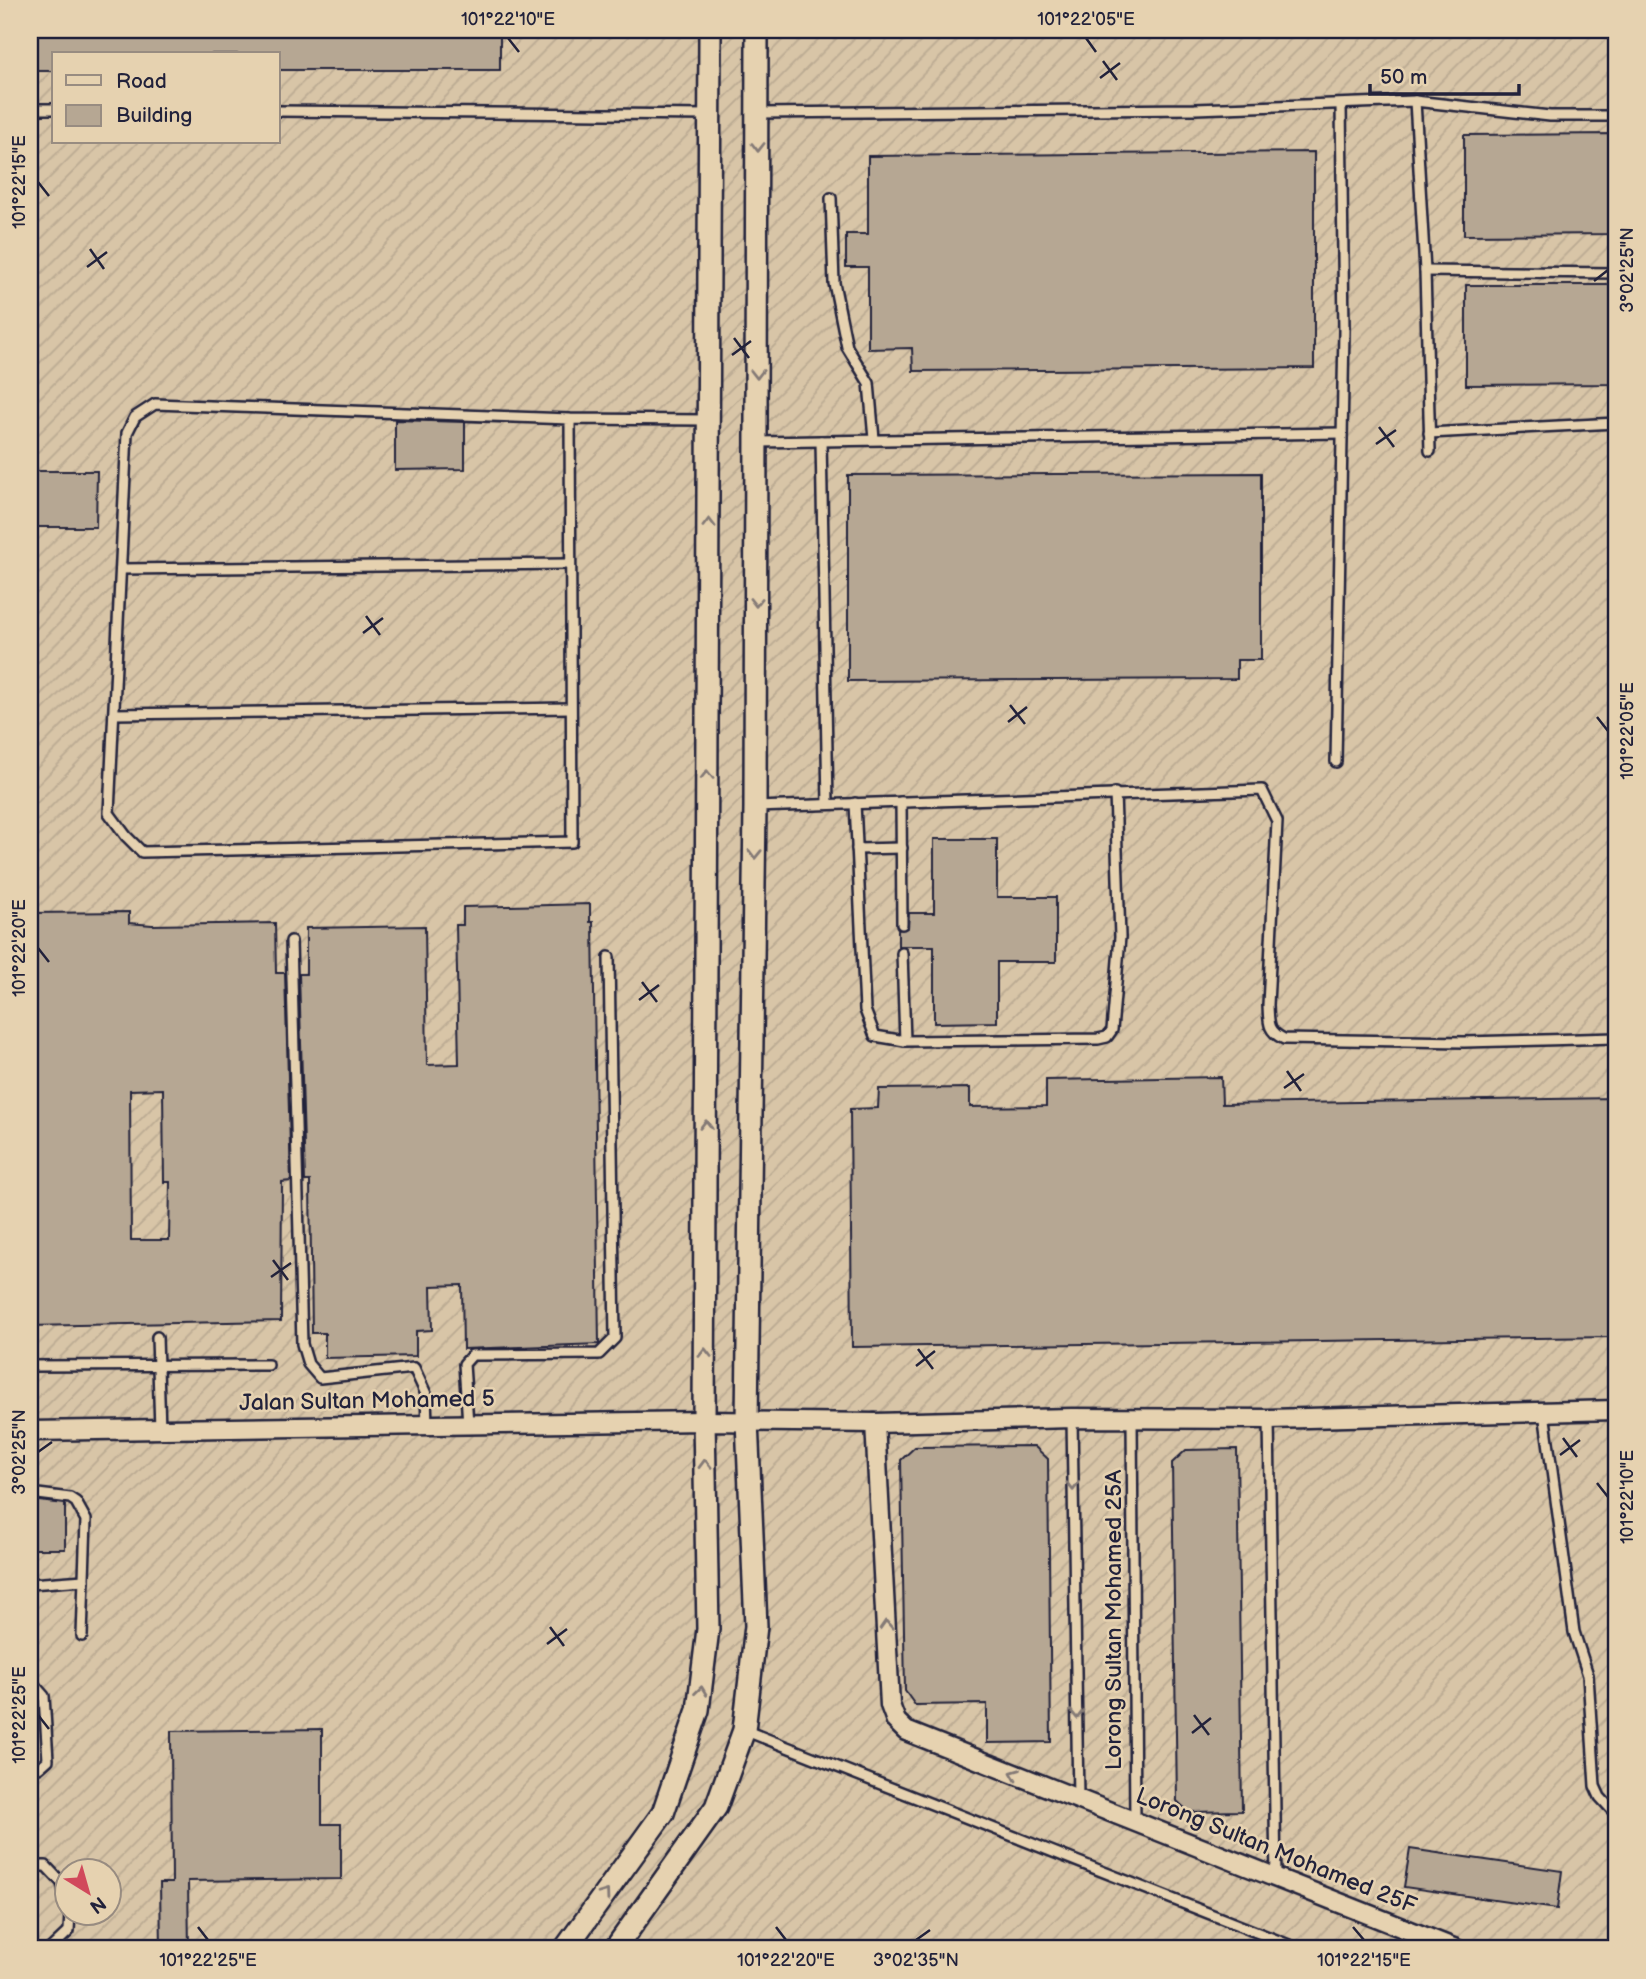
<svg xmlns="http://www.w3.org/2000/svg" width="1646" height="1979" viewBox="0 0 1646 1979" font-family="'Balsamiq Sans',sans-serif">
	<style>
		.industrial { fill: url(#industrial-furrows); fill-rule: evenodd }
		.building { fill: #b6a793; stroke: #22223b; stroke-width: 2; fill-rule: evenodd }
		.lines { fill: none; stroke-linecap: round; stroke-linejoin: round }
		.service-casing { stroke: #22223b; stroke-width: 14 }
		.minor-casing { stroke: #22223b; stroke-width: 23 }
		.tertiary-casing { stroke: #22223b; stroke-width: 26 }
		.service { stroke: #e6d2b0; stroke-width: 9 }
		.minor { stroke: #e6d2b0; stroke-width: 18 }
		.tertiary { stroke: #e6d2b0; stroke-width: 21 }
		.oneway { stroke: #847a76 }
		.ticks { fill: none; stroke: #22223b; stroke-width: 2.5 }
		.labels { text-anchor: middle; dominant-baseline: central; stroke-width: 5; stroke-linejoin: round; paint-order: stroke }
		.street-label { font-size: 23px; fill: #22223b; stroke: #e6d2b0 }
		.neatline { fill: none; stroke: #22223b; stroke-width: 2.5 }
		.ticks-label { font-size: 18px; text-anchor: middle; fill: #22223b }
	</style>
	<defs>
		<pattern id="industrial-furrows" width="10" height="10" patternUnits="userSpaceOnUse" patternTransform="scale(1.75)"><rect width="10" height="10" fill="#d8c5a7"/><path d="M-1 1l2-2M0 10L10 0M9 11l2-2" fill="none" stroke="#b9a991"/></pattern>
	</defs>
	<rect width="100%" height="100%" fill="#e6d2b0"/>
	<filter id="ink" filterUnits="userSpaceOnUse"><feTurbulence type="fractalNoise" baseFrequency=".0143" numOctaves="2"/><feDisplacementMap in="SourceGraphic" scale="14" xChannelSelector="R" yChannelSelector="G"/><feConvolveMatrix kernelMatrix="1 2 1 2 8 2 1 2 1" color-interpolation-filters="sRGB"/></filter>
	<g filter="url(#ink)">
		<path class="industrial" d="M30 30H1616V1949H30ZM54 54H278V142H54ZM66 1870H108V1912H66Z"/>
		<g class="building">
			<polygon points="30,30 500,30 500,70 278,70 278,54 54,54 54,71 30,71"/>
			<polygon points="1616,134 1616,234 1464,235 1464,135"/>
			<polygon points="1314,152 1314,368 913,371 912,348 868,349 868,267 846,267 846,234 868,234 868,156"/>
			<polygon points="1466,285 1616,285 1616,384 1466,385"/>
			<polygon points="395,420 465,422 465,469 395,470"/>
			<polygon points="30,471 97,471 96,527 30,527"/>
			<polygon points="1261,473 1261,660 1237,660 1237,679 848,681 848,475"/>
			<polygon points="934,839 997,839 997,897 1056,897 1056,962 997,962 997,1022 934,1023 934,946 898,946 898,930 908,928 909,913 934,913"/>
			<polygon points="590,904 590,922 593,922 599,1344 463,1349 462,1285 431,1286 432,1330 416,1331 416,1356 325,1358 325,1333 312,1333 310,1181 305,1181 299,974 306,974 306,928 425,926 427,1065 459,1064 456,925 463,925 463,907"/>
			<path d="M129 912V923L152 925 275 923 276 973H285L291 1181 282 1182 281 1321 30 1326V913ZM163 1089 164 1182H170L169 1240H131L130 1090Z"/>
			<polygon points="1221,1077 1222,1104 1616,1098 1616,1337 852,1347 850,1109 878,1108 879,1089 970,1088 970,1107 1046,1106 1046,1080"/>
			<polygon points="1034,1446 1048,1459 1051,1742 987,1743 987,1704 915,1705 905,1691 901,1460 915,1447"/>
			<polygon points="1237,1449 1242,1811 1189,1812 1177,1801 1172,1463 1186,1450"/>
			<polygon points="30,1500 65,1504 65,1549 30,1549"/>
			<polygon points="322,1729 322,1824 341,1824 341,1879 188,1881 189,1949 161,1949 160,1883 172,1883 171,1731"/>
			<polygon points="1410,1849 1562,1871 1557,1909 1404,1887"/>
		</g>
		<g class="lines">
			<g class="service-casing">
				<g id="service">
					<polyline points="1415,101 1550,116 1616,116"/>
					<polyline points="30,109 54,109"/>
					<polyline points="278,111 708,115"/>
					<polyline points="758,113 1195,109 1415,101 1425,271 1430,451"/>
					<polyline points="831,198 834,283 847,347 869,383 874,439"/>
					<polyline points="1425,271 1616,273"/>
					<polyline points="570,419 155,404 135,417 127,433 109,813 126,836 142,852 572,842 570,419 707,420"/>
					<polyline points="1429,433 1616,423"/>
					<polyline points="821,441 828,804"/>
					<polyline points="757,442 1342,433"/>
					<polyline points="121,569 569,564"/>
					<polyline points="114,714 570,708"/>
					<polyline points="1336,762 1344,331 1341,105"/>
					<polyline points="901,802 902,924"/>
					<polyline points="855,803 865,1010 875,1036 905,1041 1098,1039 1107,1037 1112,1030 1120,937 1115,793"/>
					<path d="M755 807 1262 790 1277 821 1268 1005C1269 1022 1267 1031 1284 1039L1464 1042 1616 1038"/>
					<polyline points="857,849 902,848"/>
					<polyline points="291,941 302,1344 308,1364 320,1378 414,1368 426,1394 427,1426"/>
					<polyline points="902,953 905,1041"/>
					<polyline points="157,1337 160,1429"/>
					<polyline points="30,1366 268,1365"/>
					<polyline points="1544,1412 1574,1632 1588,1675 1595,1786 1600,1797 1611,1809"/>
					<polyline points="1072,1418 1078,1799"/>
					<polyline points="1132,1419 1135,1821"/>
					<polyline points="1269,1419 1276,1879"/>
					<polyline points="468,1424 464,1364 472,1355 599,1354 615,1338 609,957"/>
					<polyline points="30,1493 70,1498 76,1502 86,1520 82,1636"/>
					<polyline points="30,1584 84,1580"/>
					<polyline points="30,1680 44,1696 48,1760 39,1768 30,1768"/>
					<polyline points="744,1730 1299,1949"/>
					<polyline points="30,1866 46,1866 62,1883 66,1901"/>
					<polyline points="50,1949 69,1931 70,1912"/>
				</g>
			</g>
			<g class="minor-casing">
				<g id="minor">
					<polyline points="875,1423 890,1705 896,1721 906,1731 1456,1949"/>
					<polyline points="30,1431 704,1421 875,1423 1072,1418 1269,1419 1616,1410"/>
				</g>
			</g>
			<g class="tertiary-casing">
				<g id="tertiary">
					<polyline points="565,1949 663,1813 698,1710 708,1629 704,1421 710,30"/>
					<polyline points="615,1949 716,1807 744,1730 756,1626 747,1421 755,807 757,30"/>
				</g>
			</g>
			<use href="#service" class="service"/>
			<use href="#minor" class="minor"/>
			<use href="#tertiary" class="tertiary"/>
		</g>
		<defs><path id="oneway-chevron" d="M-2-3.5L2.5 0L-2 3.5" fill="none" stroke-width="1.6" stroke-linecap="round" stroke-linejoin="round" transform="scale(1.75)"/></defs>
		<g class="oneway">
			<use href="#oneway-chevron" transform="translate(758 147) rotate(90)"/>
			<use href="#oneway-chevron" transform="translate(757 374) rotate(90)"/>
			<use href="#oneway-chevron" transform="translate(709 523) rotate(-90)"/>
			<use href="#oneway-chevron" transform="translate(756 602) rotate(90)"/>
			<use href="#oneway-chevron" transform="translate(707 775) rotate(-90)"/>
			<use href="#oneway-chevron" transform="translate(755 854) rotate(91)"/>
			<use href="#oneway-chevron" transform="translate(706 1125) rotate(-90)"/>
			<use href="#oneway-chevron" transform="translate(705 1353) rotate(-90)"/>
			<use href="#oneway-chevron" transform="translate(705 1464) rotate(-91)"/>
			<use href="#oneway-chevron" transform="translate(1073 1486) rotate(89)"/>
			<use href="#oneway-chevron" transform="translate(886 1625) rotate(-93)"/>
			<use href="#oneway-chevron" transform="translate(701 1691) rotate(-83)"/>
			<use href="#oneway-chevron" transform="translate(1077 1714) rotate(89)"/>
			<use href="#oneway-chevron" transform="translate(1015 1774) rotate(-158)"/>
			<use href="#oneway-chevron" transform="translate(605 1894) rotate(-54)"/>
		</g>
	</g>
	<path class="ticks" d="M508 38 519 52M1086 38 1096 52M1103 61 1117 80M1100 78 1120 63M38 182 49 196M90 249 104 269M87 267 107 252M1594 281 1608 270M734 338 749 358M732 355 751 341M1379 427 1394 447M1376 444 1396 430M366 616 380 635M363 633 383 618M1010 705 1025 724M1597 717 1608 731M1008 722 1027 707M38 948 49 962M642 982 657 1002M639 1000 659 985M1287 1071 1301 1091M1284 1088 1304 1074M273 1260 288 1280M271 1277 291 1263M918 1349 933 1369M916 1366 935 1351M1563 1438 1577 1457M38 1452 52 1442M1560 1455 1580 1440M1597 1483 1608 1497M550 1627 564 1646M547 1644 567 1629M38 1715 49 1729M1194 1715 1209 1735M1192 1733 1211 1718M198 1927 208 1940M776 1927 786 1940M1353 1927 1364 1940M916 1940 930 1930"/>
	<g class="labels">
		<g class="street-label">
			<text transform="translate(367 1401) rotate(-1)">Jalan Sultan Mohamed 5</text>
			<text transform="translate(1114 1620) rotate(-90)">Lorong Sultan Mohamed 25A</text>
			<text transform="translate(1276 1851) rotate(22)">Lorong Sultan Mohamed 25F</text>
		</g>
	</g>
	<rect width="1646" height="1979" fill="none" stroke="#e6d2b0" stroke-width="77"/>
	<rect x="52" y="52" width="228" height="91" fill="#e6d2b0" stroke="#988c81" stroke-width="2"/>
	<rect x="66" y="75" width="35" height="10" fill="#e6d2b0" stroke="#988c81" stroke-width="2"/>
	<text x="116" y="88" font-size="21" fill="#22223b">Road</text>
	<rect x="66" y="105" width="35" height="21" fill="#b6a793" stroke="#988c81" stroke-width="2"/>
	<text x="116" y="122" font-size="21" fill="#22223b">Building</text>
	<g transform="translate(88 1892) rotate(143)"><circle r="33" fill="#e6d2b0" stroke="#988c81" stroke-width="2"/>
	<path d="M0-5L12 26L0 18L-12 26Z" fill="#d1495b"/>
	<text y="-10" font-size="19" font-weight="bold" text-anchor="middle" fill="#22223b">N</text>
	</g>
	<path d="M1370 84v10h149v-10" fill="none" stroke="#22223b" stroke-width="3.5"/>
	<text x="1380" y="84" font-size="21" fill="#22223b" stroke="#e6d2b0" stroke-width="5" paint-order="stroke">50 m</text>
	<rect x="38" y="38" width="1570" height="1902" class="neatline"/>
	<g class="ticks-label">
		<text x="508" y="25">101°22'10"E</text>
		<text x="1086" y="25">101°22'05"E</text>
		<text transform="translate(19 182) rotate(-90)" y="6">101°22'15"E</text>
		<text transform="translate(1627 270) rotate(-90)" y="6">3°02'25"N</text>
		<text transform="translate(1627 731) rotate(-90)" y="6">101°22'05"E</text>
		<text transform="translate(19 948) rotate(-90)" y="6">101°22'20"E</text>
		<text transform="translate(19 1452) rotate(-90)" y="6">3°02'25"N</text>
		<text transform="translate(1627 1497) rotate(-90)" y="6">101°22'10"E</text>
		<text transform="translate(19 1715) rotate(-90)" y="6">101°22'25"E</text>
		<text x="208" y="1966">101°22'25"E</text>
		<text x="786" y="1966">101°22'20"E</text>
		<text x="916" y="1966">3°02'35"N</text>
		<text x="1364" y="1966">101°22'15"E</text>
	</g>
</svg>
